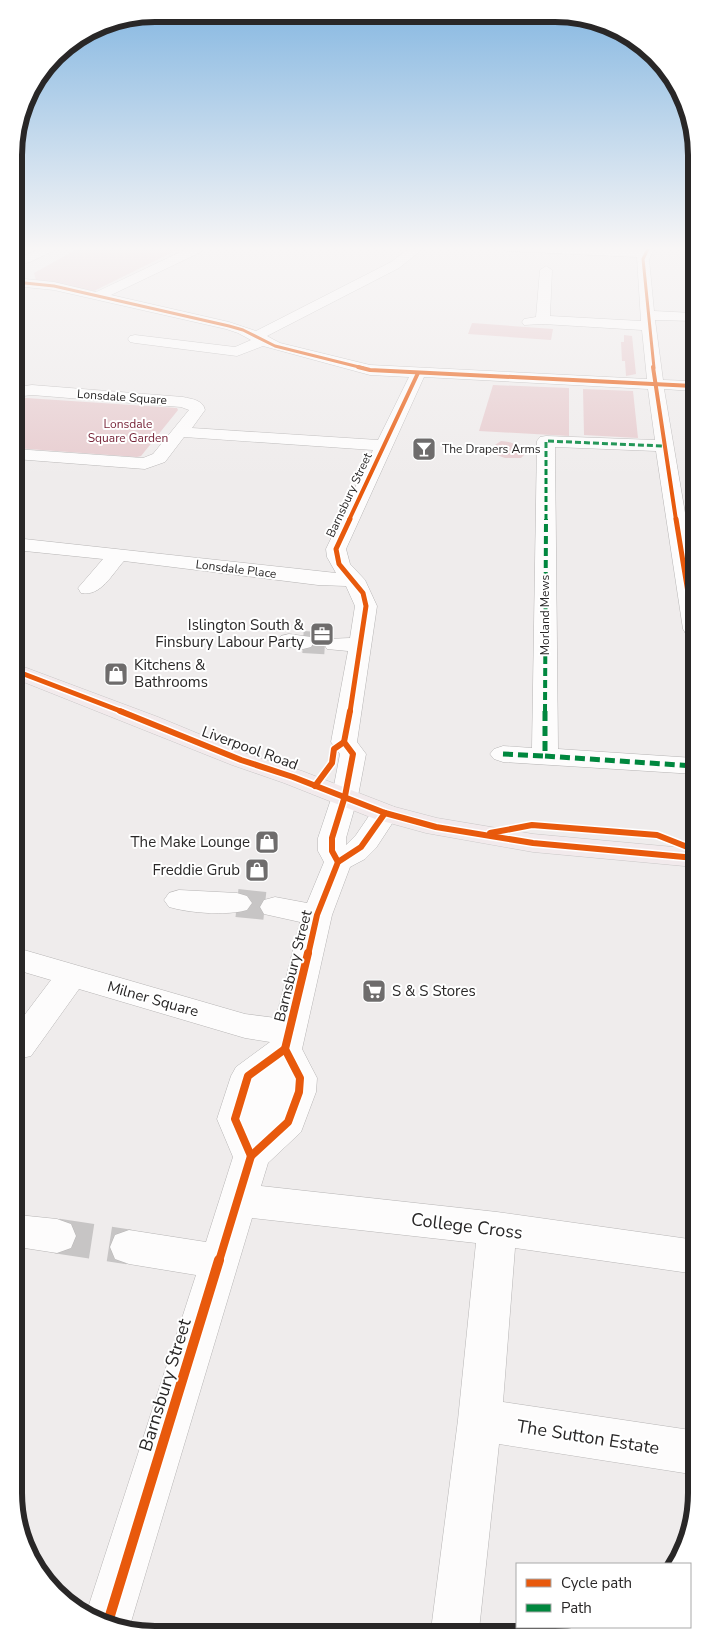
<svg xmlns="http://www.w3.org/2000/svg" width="711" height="1648" viewBox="0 0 711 1648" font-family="'Nunito Sans',sans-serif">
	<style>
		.green { fill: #e7cccf }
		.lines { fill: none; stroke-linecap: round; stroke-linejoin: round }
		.minor-tunnel-far2 { stroke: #c7c5c5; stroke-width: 22; stroke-dasharray: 22 11; stroke-linecap: butt }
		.minor-tunnel-far1 { stroke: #c7c5c5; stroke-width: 28; stroke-dasharray: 28 14; stroke-linecap: butt }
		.minor-tunnel { stroke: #c7c5c5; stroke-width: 35; stroke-dasharray: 35 18; stroke-linecap: butt }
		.minor-casing { stroke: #b7b5b5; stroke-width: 1 }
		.major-casing { stroke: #cac8c8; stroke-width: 1 }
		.minor { fill: #fdfcfc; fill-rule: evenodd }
		.major { fill: #f2eaec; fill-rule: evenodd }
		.quiet-far2 { stroke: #00873e; stroke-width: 3; stroke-dasharray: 6 3; stroke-linecap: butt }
		.quiet-far1 { stroke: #00873e; stroke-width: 4; stroke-dasharray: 8 4; stroke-linecap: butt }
		.quiet { stroke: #00873e; stroke-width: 5; stroke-dasharray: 10 5; stroke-linecap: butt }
		.cycleway-far5-casing { stroke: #fff; stroke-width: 4.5 }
		.cycleway-far4-casing { stroke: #fff; stroke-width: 5.5 }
		.cycleway-far3-casing { stroke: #fff; stroke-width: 8 }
		.cycleway-far2-casing { stroke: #fff; stroke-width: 9 }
		.cycleway-far1-casing { stroke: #fff; stroke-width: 11 }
		.cycleway-casing { stroke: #fff; stroke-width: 13 }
		.cycleway-far5 { stroke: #e8590c; stroke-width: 3 }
		.cycleway-far4 { stroke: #e8590c; stroke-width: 4 }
		.cycleway-far3 { stroke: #e8590c; stroke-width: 5 }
		.cycleway-far2 { stroke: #e8590c; stroke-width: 6 }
		.cycleway-far1 { stroke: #e8590c; stroke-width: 8 }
		.cycleway { stroke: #e8590c; stroke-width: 10 }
		.labels { text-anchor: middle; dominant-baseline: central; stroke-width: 4; stroke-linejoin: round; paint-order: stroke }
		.far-street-label { font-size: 12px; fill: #292727; stroke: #fff }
		.far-park-label { font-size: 12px; fill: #772438; stroke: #fff }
		.far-poi-label { font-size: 12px; fill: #292727; stroke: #fff; text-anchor: start }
		.poi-label { font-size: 15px; fill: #292727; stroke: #fff; text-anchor: end }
		.street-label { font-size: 15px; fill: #292727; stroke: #fff }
		.near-street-label { font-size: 18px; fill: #292727; stroke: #fff }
		.rim { fill: none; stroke: #292727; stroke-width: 6 }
	</style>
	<rect width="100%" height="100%" fill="#efecec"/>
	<g class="green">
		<polygon points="81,247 183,247 94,291 36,280 34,273"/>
		<polygon points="472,323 553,329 551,340 468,334"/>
		<polygon points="624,335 632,336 636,374 626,376 625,361 622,361 621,342 624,342"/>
		<polygon points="493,385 569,388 569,436 479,431"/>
		<polygon points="583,389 633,391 638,438 584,435"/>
		<polygon points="26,398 177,408 178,410 141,456 137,457 15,448 15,403 19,399"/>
		<path d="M501 441C512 442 520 444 525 454L521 458H505L486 451Z"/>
	</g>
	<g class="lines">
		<polyline class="minor-tunnel-far2" points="303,642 335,644"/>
		<polyline class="minor-tunnel-far1" points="237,903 275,907"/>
		<polyline class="minor-tunnel" points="57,1236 129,1247"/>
		<g class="minor-casing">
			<g id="minor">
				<polygon points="44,247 61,247 30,262 26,263 14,259 14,251 26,255"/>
				<path d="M191 247H202L203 249 201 252 111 295 229 322 256 331 391 262 411 247H425L399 268 267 336 280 343 370 365 647 379 642 330 543 324 524 325 522 322 524 319 536 317 540 270 546 266 552 270 550 316 641 321 637 257 506 251 500 247H582L641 250 643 247H655L649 259 654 311 693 313V321L655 320 663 380 693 381V391L664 389 694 566V636L686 634 683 629 656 451 555 447 558 749 694 758 695 774 503 762 494 759 490 754 494 749 503 746 532 748 537 441 540 437 546 436 655 440 648 389 424 377 346 549 350 564 365 580 377 606 357 742 366 754 358 796 346 838V845L356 835 375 807 385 805 395 807 399 813 376 848 365 859 350 867 332 915 302 1049 317 1078 316 1092 301 1132 268 1163 261 1186 497 1212 696 1240V1274L515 1248 503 1402 697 1431V1475L499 1444 479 1630H431L458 1420 476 1243 252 1218 128 1632 87 1611 196 1275 129 1264 115 1259 110 1247 115 1235 129 1230 206 1242 233 1157 217 1119 231 1076 236 1067 270 1042 245 1038 79 989 31 1056 17 1059V1025L51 980 17 970V948L245 1014 276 1018 300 922 264 914 260 907 264 900 275 897 307 903 324 862 318 851V838L332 796 340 754 331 742 348 651 327 649 324 644 327 639 350 638 355 606 346 586 318 585 124 561C112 574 101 597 81 593L78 588 103 559 15 550V538L336 573 327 557 326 549 373 450 184 437 165 462 145 469 15 459V449L143 458 153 454 189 410 181 407 32 395 15 397V387L32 385 183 397C192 399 203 400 205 410L192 428 378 440 409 377 370 375 263 346 237 356 135 343 130 342 128 339 130 336 135 335 235 347 251 340 238 333 226 329 54 290 15 286V278L54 282 96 292Z"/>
				<polygon points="289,634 311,637 314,642 311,647 303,649 281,646 278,641 281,636"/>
				<path d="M179 890 237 893 247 896 252 903 247 910C227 916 189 913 169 907L164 900 169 893Z"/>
				<polygon points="18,1215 57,1219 71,1224 76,1236 71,1248 57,1253 18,1247"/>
			</g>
		</g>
		<g class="major-casing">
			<polygon id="major" points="16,664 158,717 250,755 302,771 395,807 437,818 533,834 695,849 695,867 533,852 426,833 375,819 284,783 232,765 16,679"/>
		</g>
		<use href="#minor" class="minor"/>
		<use href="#major" class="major"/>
		<polyline class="quiet-far2" points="546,520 546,441 663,446"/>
		<polyline class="quiet-far1" points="545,712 546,519"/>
		<g class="quiet">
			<polyline points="545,711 545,756 694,766"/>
			<polyline points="503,754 545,756"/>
		</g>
		<g class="cycleway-far5-casing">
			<g id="cycleway-far5">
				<polyline points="649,247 643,259 654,368"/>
				<polyline points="15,282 54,286 229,326 243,330 275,346 363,368"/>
			</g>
		</g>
		<g class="cycleway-far4-casing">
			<g id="cycleway-far4">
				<polyline points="358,367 370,370 693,386"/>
				<polyline points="653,367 676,520"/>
				<polyline points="349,520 418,373"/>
			</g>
		</g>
		<g class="cycleway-far3-casing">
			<g id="cycleway-far3">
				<polyline points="676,519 694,629"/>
				<polyline points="16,671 123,712"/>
				<polyline points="350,712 366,606 363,593 339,564 336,549 350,519"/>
			</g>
		</g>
		<g class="cycleway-far2-casing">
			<g id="cycleway-far2">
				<polyline points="120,711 241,760 293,777 385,813 436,827 533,843 695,858"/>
				<polyline points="315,786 332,763 334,749 344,742 350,711"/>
				<polyline points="490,833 532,825 657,835 695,850"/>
				<polyline points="338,862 332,851 332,838 345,796 353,754 344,742"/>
				<polyline points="308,955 317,915 338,862 361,847 385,813"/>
			</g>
		</g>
		<g class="cycleway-far1-casing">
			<g id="cycleway-far1">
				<polyline points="251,1156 235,1119 248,1076 285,1049"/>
				<polyline points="219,1261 251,1156 288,1122 299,1092 300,1078 285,1049 308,953"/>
			</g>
		</g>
		<g class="cycleway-casing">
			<polyline id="cycleway" points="108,1622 219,1260"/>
		</g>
		<use href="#cycleway-far5" class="cycleway-far5"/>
		<use href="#cycleway-far4" class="cycleway-far4"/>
		<use href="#cycleway-far3" class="cycleway-far3"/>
		<use href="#cycleway-far2" class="cycleway-far2"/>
		<use href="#cycleway-far1" class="cycleway-far1"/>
		<use href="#cycleway" class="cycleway"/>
	</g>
	<linearGradient id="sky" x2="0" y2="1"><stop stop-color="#85b7e1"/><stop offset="0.52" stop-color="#f8f6f6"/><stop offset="1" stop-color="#f8f6f6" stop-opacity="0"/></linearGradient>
	<rect width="711" height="478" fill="url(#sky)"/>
	<defs>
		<g id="bar-square" transform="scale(1.25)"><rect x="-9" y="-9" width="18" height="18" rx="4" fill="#6e6c6c" stroke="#fff"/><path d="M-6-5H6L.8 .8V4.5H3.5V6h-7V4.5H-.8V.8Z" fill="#fff"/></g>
		<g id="office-square" transform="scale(1.25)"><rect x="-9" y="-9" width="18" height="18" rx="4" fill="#6e6c6c" stroke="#fff"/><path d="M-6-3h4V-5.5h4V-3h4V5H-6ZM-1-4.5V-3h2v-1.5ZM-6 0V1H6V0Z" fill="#fff"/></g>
		<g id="shop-square" transform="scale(1.25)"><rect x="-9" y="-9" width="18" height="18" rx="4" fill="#6e6c6c" stroke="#fff"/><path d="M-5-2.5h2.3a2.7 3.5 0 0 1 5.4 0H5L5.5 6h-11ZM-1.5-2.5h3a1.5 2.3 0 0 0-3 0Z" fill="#fff"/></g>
		<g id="supermarket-square" transform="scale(1.25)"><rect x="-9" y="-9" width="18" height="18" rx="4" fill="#6e6c6c" stroke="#fff"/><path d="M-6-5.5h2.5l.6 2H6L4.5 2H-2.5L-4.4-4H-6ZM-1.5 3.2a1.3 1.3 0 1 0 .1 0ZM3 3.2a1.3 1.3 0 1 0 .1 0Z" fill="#fff"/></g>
	</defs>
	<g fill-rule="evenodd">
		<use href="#bar-square" x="424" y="449"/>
		<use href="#office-square" x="322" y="634"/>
		<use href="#shop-square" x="116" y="674"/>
		<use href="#shop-square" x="267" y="842"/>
		<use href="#shop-square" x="257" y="870"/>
		<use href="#supermarket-square" x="374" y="991"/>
	</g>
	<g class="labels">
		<g class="far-street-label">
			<text transform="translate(122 397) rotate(4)">Lonsdale Square</text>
			<text transform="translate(349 495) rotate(-65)">Barnsbury Street</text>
			<text transform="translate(236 569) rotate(7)">Lonsdale Place</text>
			<text transform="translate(545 615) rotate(-90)">Morland Mews</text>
		</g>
		<g class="far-park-label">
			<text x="128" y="424">Lonsdale<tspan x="128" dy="14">Square Garden</tspan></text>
		</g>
		<g class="far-poi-label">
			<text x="442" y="449">The Drapers Arms</text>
		</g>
		<g class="poi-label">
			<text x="304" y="625">Islington South &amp;<tspan x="304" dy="17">Finsbury Labour Party</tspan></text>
			<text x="134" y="665" text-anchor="start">Kitchens &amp;<tspan x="134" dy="17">Bathrooms</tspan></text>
			<text x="250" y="842">The Make Lounge</text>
			<text x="240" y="870">Freddie Grub</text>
			<text x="392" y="991" text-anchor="start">S &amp; S Stores</text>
		</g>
		<g class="street-label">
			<text transform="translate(250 748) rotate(20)">Liverpool Road</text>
			<text transform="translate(293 966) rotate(-76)">Barnsbury Street</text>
			<text transform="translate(153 999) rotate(16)">Milner Square</text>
		</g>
		<g class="near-street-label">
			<text transform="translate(467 1226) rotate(7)">College Cross</text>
			<text transform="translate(165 1385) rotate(-73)">Barnsbury Street</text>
			<text transform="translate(588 1437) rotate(9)">The Sutton Estate</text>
		</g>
	</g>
	<path d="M0 0H711V1648H0ZM155 22H555A133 133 0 0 1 688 155V1493A133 133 0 0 1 555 1626H155A133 133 0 0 1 22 1493V155A133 133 0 0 1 155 22Z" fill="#fff" fill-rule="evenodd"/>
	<path class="rim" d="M155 22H555A133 133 0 0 1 688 155V1493A133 133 0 0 1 555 1626H155A133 133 0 0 1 22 1493V155A133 133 0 0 1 155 22Z"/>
	<rect x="516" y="1563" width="175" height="65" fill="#ffffff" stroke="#a9a9a9"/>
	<rect x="526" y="1579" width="25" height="8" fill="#e8590c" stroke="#a9a9a9"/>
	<text x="561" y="1588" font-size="15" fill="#292727">Cycle path</text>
	<rect x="526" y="1604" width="25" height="8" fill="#00873e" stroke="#a9a9a9"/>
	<text x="561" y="1613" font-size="15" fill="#292727">Path</text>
</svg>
